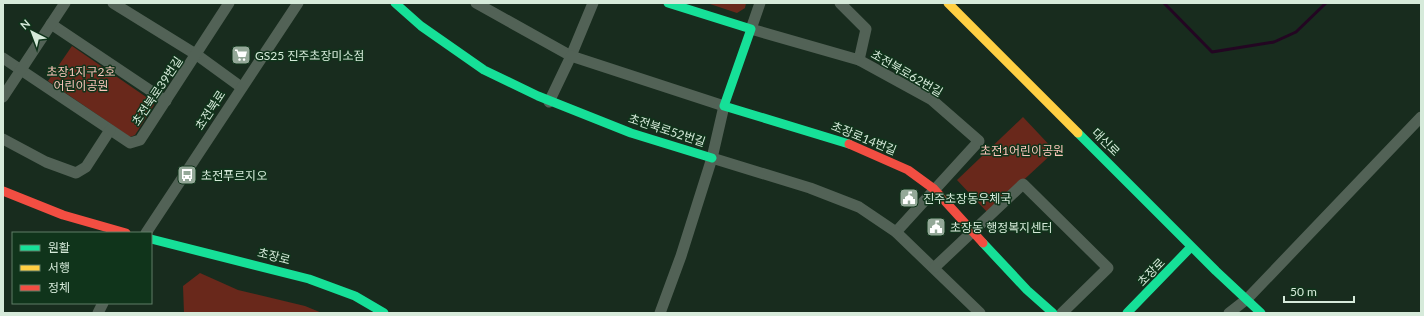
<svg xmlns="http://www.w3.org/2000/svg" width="1424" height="316" viewBox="0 0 1424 316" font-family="Lato,'Noto Sans KR',sans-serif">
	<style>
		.green { fill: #69281b }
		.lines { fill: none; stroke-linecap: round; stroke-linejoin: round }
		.stream { stroke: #230622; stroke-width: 3 }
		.street { stroke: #526256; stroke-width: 11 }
		.fast { stroke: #16e098; stroke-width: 9 }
		.slow { stroke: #ffcf43; stroke-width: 9 }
		.jam { stroke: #f24e42; stroke-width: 9 }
		.labels { text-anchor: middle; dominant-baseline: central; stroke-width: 3; stroke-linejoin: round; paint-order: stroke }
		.poi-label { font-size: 12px; fill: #d6eada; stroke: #10341b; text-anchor: start }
		.park-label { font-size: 12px; fill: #fcc6bb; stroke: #10341b }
		.street-label { font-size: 12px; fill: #d6eada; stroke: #10341b }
	</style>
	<rect width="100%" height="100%" fill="#182c1e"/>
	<g class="green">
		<polygon points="707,3 746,3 745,8 737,13"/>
		<polygon points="72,46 152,101 154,105 135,135 130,137 48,81"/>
		<polygon points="1023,117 1055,151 988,213 957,180"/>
		<polygon points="200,273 238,290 305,306 322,313 184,313 183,286"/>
	</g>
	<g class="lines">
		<polyline class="stream" points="1164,3 1212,52 1274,42 1296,32 1326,3"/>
		<g class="street">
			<polyline points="113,3 197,55 241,87"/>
			<polyline points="476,3 571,56 593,3"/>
			<polyline points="760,3 751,29 859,60 866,29 840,3"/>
			<polyline points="51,24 166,101"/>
			<polyline points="3,58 130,143 140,140 229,3"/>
			<polyline points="859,60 932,100 979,141 896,232"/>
			<polyline points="3,97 65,3"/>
			<polyline points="549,102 571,56 724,106 712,158 681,256 660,313"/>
			<polyline points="3,139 46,162 76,173 86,167 110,130"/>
			<polyline points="712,158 810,188 859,207 896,232 980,313"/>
			<polyline points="146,233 298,3"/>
			<polyline points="935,267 1023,184 1108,268 1062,313"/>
			<polyline points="98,313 103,303"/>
			<polyline points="1229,313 1247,299 1421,117"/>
		</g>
		<g class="fast">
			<polyline points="395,3 421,26 484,70 538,96 631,133 712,158"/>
			<polyline points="668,3 751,29 724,106 849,144"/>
			<polyline points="1078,133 1216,271 1261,313"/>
			<polyline points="151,239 309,279 355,296 384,313"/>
			<polyline points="983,243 1027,290 1053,313"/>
			<polyline points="1127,313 1191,247"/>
		</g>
		<polyline class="slow" points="948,3 1078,133"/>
		<g class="jam">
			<polyline points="849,144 908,170 934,189 983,243"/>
			<polyline points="3,191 63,215 126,233"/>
		</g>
	</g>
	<defs>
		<g id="supermarket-square" transform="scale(1)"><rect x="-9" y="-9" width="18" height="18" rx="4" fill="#94a898" stroke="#10341b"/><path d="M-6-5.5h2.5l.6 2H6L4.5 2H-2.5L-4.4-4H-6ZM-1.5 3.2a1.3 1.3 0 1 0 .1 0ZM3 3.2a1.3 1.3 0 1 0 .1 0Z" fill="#fff"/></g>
		<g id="bus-square" transform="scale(1)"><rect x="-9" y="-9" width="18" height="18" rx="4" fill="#94a898" stroke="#10341b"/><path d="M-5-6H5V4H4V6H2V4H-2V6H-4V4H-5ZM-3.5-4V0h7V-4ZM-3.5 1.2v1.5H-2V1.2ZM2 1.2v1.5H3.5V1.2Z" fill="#fff"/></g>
		<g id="civic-square" transform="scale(1)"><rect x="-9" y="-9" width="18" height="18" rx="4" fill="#94a898" stroke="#10341b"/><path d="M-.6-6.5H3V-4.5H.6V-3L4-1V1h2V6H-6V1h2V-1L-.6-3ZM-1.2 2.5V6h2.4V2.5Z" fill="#fff"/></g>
	</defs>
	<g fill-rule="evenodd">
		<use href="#supermarket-square" x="241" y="55"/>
		<use href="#bus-square" x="187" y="175"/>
		<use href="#civic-square" x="909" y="198"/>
		<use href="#civic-square" x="936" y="227"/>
	</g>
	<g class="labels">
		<g class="poi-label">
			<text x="255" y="55">GS25 진주초장미소점</text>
			<text x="201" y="175">초전푸르지오</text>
			<text x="923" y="198">진주초장동우체국</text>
			<text x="950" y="227">초장동 행정복지센터</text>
		</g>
		<g class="park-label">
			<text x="81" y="71">초장1지구2호<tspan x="81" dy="14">어린이공원</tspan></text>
			<text x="1022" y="150">초전1어린이공원</text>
		</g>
		<g class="street-label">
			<text transform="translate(907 73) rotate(30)">초전북로62번길</text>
			<text transform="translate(157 91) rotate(-56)">초전북로39번길</text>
			<text transform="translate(210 110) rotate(-57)">초전북로</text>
			<text transform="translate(667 130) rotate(18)">초전북로52번길</text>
			<text transform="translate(864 138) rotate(22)">초장로14번길</text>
			<text transform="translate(1106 142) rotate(45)">대신로</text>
			<text transform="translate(274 256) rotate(14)">초장로</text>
			<text transform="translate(1151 272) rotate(-46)">초장로</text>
		</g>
	</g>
	<rect width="1424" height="316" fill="none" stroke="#d6eada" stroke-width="8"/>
	<rect x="12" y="232" width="140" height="72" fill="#10341b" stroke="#5f7d67"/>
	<rect x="20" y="245" width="20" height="6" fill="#16e098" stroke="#5f7d67"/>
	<text x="48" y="252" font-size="12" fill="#d6eada">원활</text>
	<rect x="20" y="265" width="20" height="6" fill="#ffcf43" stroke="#5f7d67"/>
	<text x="48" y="272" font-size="12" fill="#d6eada">서행</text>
	<rect x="20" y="285" width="20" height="6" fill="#f24e42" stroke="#5f7d67"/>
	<text x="48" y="292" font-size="12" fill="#d6eada">정체</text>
	<g transform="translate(32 32) rotate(318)" stroke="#10341b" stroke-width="3" paint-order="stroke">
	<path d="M0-3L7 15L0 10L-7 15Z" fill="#d6eada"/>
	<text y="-6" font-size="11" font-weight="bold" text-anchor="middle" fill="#d6eada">N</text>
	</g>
	<path d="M1284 296v6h70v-6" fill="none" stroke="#d6eada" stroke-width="2"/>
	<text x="1290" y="296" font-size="12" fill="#d6eada" stroke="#10341b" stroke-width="3" paint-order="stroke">50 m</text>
</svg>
